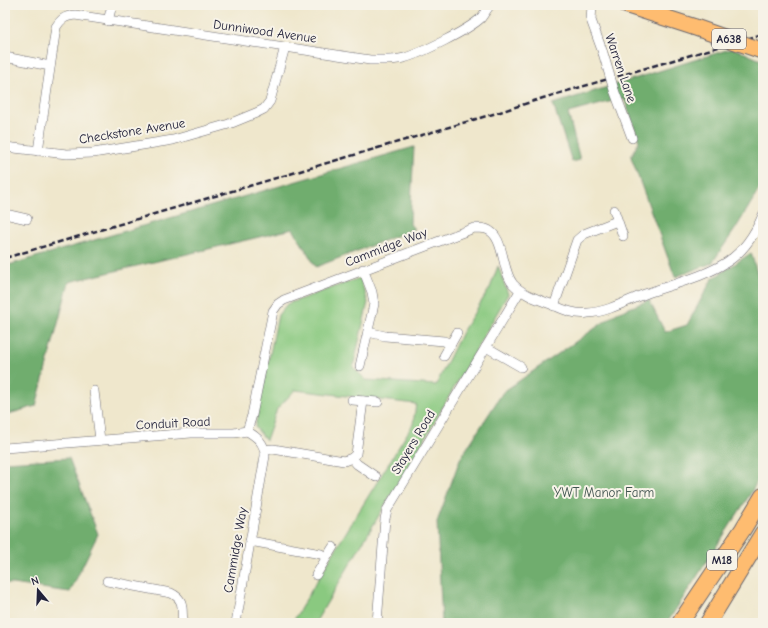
<svg xmlns="http://www.w3.org/2000/svg" width="768" height="628" viewBox="0 0 768 628" font-family="'Comic Neue',sans-serif">
	<style>
		.green { fill: #8ac980; stroke: #56765e }
		.forest { fill: #6fad6e; stroke: #486854 }
		.lines { fill: none; stroke-linecap: round; stroke-linejoin: round }
		.street-casing { stroke: #6a676e; stroke-width: 10 }
		.highway-casing { stroke: #6a676e; stroke-width: 18 }
		.street { stroke: #fff; stroke-width: 9 }
		.highway { stroke: #febc70; stroke-width: 16 }
		.rail { stroke: #22223b; stroke-width: 2.5; stroke-dasharray: 6 3; stroke-linecap: butt }
		.street-bridge-casing { stroke: #6a676e; stroke-width: 10; stroke-linecap: butt }
		.highway-bridge-casing { stroke: #6a676e; stroke-width: 18; stroke-linecap: butt }
		.street-bridge { stroke: #fff; stroke-width: 9 }
		.highway-bridge { stroke: #febc70; stroke-width: 16 }
		.labels { text-anchor: middle; dominant-baseline: central; stroke-width: 4; stroke-linejoin: round; paint-order: stroke }
		.shield { fill: #f7f3e8; stroke: #62616f; stroke-width: 1 }
		.shield-label { font-size: 12px; font-weight: bold; fill: #22223b }
		.street-label { font-size: 13px; fill: #22223b; stroke: #f7f3e8 }
		.park-label { font-size: 13px; fill: #415450; stroke: #f7f3e8 }
	</style>
	<rect width="100%" height="100%" fill="#f7f3e8"/>
	<filter id="ink" filterUnits="userSpaceOnUse"><feTurbulence type="fractalNoise" baseFrequency=".025" numOctaves="2"/><feDisplacementMap in="SourceGraphic" scale="8" xChannelSelector="R" yChannelSelector="G"/><feConvolveMatrix kernelMatrix="1 2 1 2 8 2 1 2 1" color-interpolation-filters="sRGB"/></filter>
	<filter id="wash" filterUnits="userSpaceOnUse"><feTurbulence type="fractalNoise" baseFrequency=".012" numOctaves="4" result="noise"/><feDisplacementMap in="SourceGraphic" scale="16" xChannelSelector="R" yChannelSelector="G"/><feGaussianBlur stdDeviation="0.9" result="paint"/><feColorMatrix in="noise" values="0 0 0 0 0 0 0 0 0 0 0 0 0 0 0 0 0 1.4 0 .05"/><feComposite in="paint" operator="in"/></filter>
	<g filter="url(#wash)">
		<rect width="100%" height="100%" fill="#efe7cc"/>
		<polygon class="green" points="498,266 508,294 428,433 315,623 292,623 340,542 413,424 416,404 295,390 277,409 266,440 255,427 278,315 287,304 360,278 368,302 353,367 366,380 436,385 462,332 490,288"/>
		<g class="forest">
			<polygon points="733,48 763,61 763,183 736,228 712,263 675,277 631,157 639,141 624,98 568,113 580,160 572,162 553,104"/>
			<polygon points="414,147 410,224 414,229 316,267 293,229 69,282 36,406 5,415 5,266"/>
			<polygon points="751,253 763,292 763,471 749,496 667,623 442,623 437,522 460,459 503,392 617,313 649,300 665,332 687,325 712,279"/>
			<polygon points="69,458 98,534 70,592 5,583 5,462"/>
		</g>
	</g>
	<g filter="url(#ink)">
		<g class="lines">
			<g class="street-casing">
				<g id="street">
					<polyline points="592,5 591,20 603,53"/>
					<polyline points="108,21 112,5"/>
					<polyline points="5,57 50,66"/>
					<polyline points="614,90 632,138"/>
					<polyline points="5,147 67,154 93,153 173,140 229,124 256,113 264,109 270,101 285,47"/>
					<path d="M38 151 56 27C61 19 65 16 75 15L370 60C382 60 393 61 404 58 422 53 468 30 481 18 484 14 487 9 490 5"/>
					<polyline points="614,210 623,236"/>
					<polyline points="5,214 27,219"/>
					<polyline points="554,306 577,240 584,234 617,221"/>
					<polyline points="368,332 385,336 444,341 451,344"/>
					<polyline points="486,347 521,367"/>
					<polyline points="444,356 457,333"/>
					<polyline points="360,366 374,304 372,292 363,269"/>
					<polyline points="94,391 100,440"/>
					<polyline points="352,400 378,402"/>
					<path d="M247 431 252 415 273 311 278 304 284 300 474 228C477 228 482 228 486 229 505 235 501 270 513 284 523 295 540 300 553 305 564 310 576 315 588 313 607 312 627 301 645 294 672 284 702 278 727 262 744 251 755 234 763 215"/>
					<polyline points="5,448 191,433 234,433 247,431"/>
					<polyline points="265,450 273,449 344,461 352,458 356,454 363,401"/>
					<polyline points="352,458 357,464 376,477"/>
					<polyline points="250,541 321,554 326,557"/>
					<polyline points="316,575 333,547"/>
					<path d="M107 581 171 593C186 600 181 610 183 623"/>
					<path d="M236 623 265 456C265 443 257 437 247 431"/>
					<polyline points="377,623 385,519 387,510 520,291"/>
				</g>
			</g>
			<g class="highway-casing">
				<g id="highway">
					<polyline points="626,5 694,27"/>
					<polyline points="680,623 743,529 763,496"/>
					<polyline points="708,623 763,533"/>
				</g>
			</g>
			<use href="#street" class="street"/>
			<use href="#highway" class="highway"/>
			<polyline class="rail" points="5,258 500,112 543,98 763,34"/>
			<g class="street-bridge-casing">
				<polyline id="street-bridge" points="603,53 614,90"/>
			</g>
			<g class="highway-bridge-casing">
				<polyline id="highway-bridge" points="694,27 763,51"/>
			</g>
			<use href="#street-bridge" class="street-bridge"/>
			<use href="#highway-bridge" class="highway-bridge"/>
		</g>
	</g>
	<g class="labels">
		<g class="shield">
			<rect x="712" y="29" width="34" height="20" rx="3"/>
			<rect x="707" y="550" width="30" height="20" rx="3"/>
		</g>
		<g class="shield-label">
			<text x="729" y="39">A638</text>
			<text x="722" y="560">M18</text>
		</g>
		<g class="street-label">
			<text transform="translate(265 31) rotate(8)">Dunniwood Avenue</text>
			<text transform="translate(621 68) rotate(71)">Warren Lane</text>
			<text transform="translate(132 131) rotate(-9)">Checkstone Avenue</text>
			<text transform="translate(386 247) rotate(-21)">Cammidge Way</text>
			<text transform="translate(173 423) rotate(-3)">Conduit Road</text>
			<text transform="translate(413 442) rotate(-59)">Stayers Road</text>
			<text transform="translate(235 550) rotate(-80)">Cammidge Way</text>
		</g>
		<g class="park-label">
			<text x="604" y="492">YWT Manor Farm</text>
		</g>
	</g>
	<rect width="768" height="628" fill="none" stroke="#f7f3e8" stroke-width="20"/>
	<g transform="translate(38 590) rotate(341)" stroke="#f7f3e8" stroke-width="3" paint-order="stroke">
	<path d="M0-3L7 15L0 10L-7 15Z" fill="#22223b"/>
	<text y="-6" font-size="11" font-weight="bold" text-anchor="middle" fill="#22223b">N</text>
	</g>
</svg>
